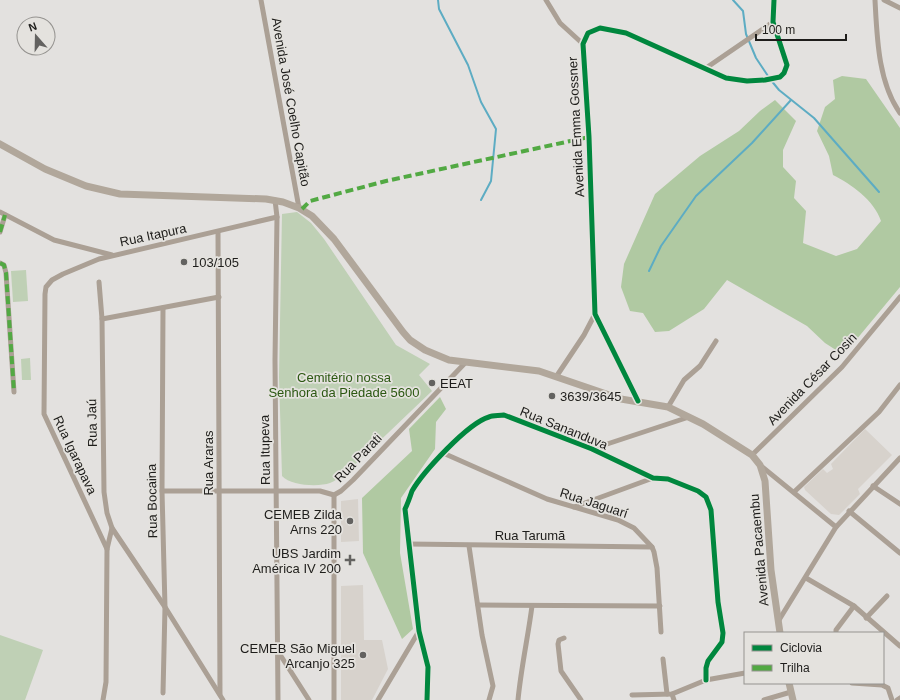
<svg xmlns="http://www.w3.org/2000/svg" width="900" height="700" viewBox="0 0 900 700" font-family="Helvetica,sans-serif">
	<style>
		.built { fill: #d7d2cc }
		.green { fill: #bfd0b5 }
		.forest { fill: #b0c9a2 }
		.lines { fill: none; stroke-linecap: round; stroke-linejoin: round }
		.stream { stroke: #5dacc3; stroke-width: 2 }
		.minor { stroke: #aba095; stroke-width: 5 }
		.secondary { stroke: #b1a79b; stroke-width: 7 }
		.quiet { stroke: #52a943; stroke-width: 4; stroke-dasharray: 8 4; stroke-linecap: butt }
		.cycleway-casing { stroke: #e4e2de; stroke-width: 8 }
		.cycleway { stroke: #00873e; stroke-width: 5 }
		.poi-dot { fill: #636260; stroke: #e4e2de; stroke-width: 1.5 }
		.labels { text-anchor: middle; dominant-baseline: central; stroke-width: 3.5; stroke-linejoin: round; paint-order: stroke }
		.street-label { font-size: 13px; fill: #1e1d1b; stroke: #e4e2de }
		.poi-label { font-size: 13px; fill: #1e1d1b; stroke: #e4e2de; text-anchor: start }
		.park-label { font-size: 13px; fill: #2c5812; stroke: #e4e2de }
	</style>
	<rect width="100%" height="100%" fill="#e3e1df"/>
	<g class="built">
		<polygon points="865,429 892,455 858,489 860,494 839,515 831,514 805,490 804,487 823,469 827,473 833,469 831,464"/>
		<polygon points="358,499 359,541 341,542 341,501"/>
		<polygon points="363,585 364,640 382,640 388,669 372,700 341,700 341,586"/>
	</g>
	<g class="green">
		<path d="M297 212 311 223 324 239 396 345 430 364 419 375 432 391 344 475C340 477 335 481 330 483 319 487 291 486 282 476L279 377 282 214Z"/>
		<polygon points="26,270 28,301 13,302 11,271"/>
		<polygon points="30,358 31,380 22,380 21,359"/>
		<polygon points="0,635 43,650 25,700 0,700"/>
	</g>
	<g class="forest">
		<path d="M842 76 866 79 900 128V287L856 340 839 352 825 343 807 326 727 280 704 309 669 331 655 332 643 313 630 311 621 287 624 264 655 194 700 156 739 131 760 111 775 100 796 121 783 150V167L796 181 794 198 806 211 803 243 836 256 857 249 881 221C874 200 851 184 833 175L829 156 817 131 825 107 835 99 833 80Z"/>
		<polygon points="440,397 446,409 436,422 435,449 401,498 400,553 413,629 402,639 363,553 362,498 412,451 409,429"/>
	</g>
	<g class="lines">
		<g class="stream">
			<polyline points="438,0 439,9 468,65 481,102 496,129 491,181 481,200"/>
			<polyline points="733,0 743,11 746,34 756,58 770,79 779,90 814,118 879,192"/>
			<polyline points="649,271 661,246 696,196 752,143 791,100"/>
		</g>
		<g class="minor">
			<polyline points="261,0 299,208"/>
			<polyline points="546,0 560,23 583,44"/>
			<path d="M875 0C877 37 878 82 900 113"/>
			<polyline points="884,0 900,8"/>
			<polyline points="706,68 773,22"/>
			<polyline points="275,200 277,217 275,360 278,700"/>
			<polyline points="0,212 54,240 112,255"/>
			<polyline points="0,232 5,215"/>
			<polyline points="218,232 220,694"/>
			<polyline points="0,263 4,265 6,273 14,392"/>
			<polyline points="99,282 102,319 104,492 107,513 112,528 107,549 106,682 103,700"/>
			<polyline points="102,319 219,297"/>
			<polyline points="556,377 584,335 595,314"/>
			<polyline points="638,401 595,314 589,137 583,44 588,33 600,28 626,33 726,78 747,81 765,80 780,77 784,73 787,65 773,22 774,0"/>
			<polyline points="668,407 684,380 700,366 716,341"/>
			<polyline points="592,449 689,417"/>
			<polyline points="443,453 547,499 618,520 634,528 652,547 654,552 657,568 661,632"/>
			<polyline points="752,455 842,367 900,297"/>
			<polyline points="761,466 836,527"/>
			<polyline points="873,486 900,504"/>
			<polyline points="162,491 320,491 334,495 341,491 353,480 466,362"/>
			<polyline points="794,492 879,412 900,385"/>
			<polyline points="334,495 334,700"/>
			<polyline points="574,507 653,478"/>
			<polyline points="849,511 900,553"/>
			<polyline points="112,528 165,607 223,700"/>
			<polyline points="408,544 652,547"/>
			<polyline points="469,546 482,635 493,686 489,700"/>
			<polyline points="107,549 44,414 45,294 46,287 52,280 63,274 99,259 277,217"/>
			<polyline points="806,578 854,606 900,646"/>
			<polyline points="478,605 660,606"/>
			<polyline points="866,618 887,596"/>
			<polyline points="779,620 836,527 900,458"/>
			<polyline points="836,633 836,630 854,606"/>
			<polyline points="564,638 559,640 558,644 561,671 581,700"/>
			<polyline points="279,653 309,700"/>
			<polyline points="663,659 667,694"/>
			<polyline points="852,683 882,685 888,688 892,700"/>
			<polyline points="163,693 165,607 162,491 163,308"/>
			<polyline points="672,694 674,700"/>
			<polyline points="632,695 672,694 706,680 745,673"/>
			<polyline points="378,700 419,631"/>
			<path d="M427 700 428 667 419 631 405 509C408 503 410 497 412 491 423 472 468 423 489 417 493 415 499 416 504 415L592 449 653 478 668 479 698 491 706 497 711 510 718 602 723 633 722 642 708 661 706 668V680"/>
			<path d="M518 700C521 668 528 637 532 606"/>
			<polyline points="764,700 791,692"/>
			<polyline points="897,700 900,698"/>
		</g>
		<g class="secondary">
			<polyline points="0,144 45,169 86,186 120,194 266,199 283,202 299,208 312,216 334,239 403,332 410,340 425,350 449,360 539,371 621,399 668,407 703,424 752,455 760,465 765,481 771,570 780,633"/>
			<polyline points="789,683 793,700"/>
		</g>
		<g class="quiet">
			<polyline points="302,209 310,201 386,181 589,137"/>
			<polyline points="0,232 5,215"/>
			<polyline points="0,263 4,265 6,273 14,392"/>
		</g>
		<g class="cycleway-casing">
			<g id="cycleway">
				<polyline points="638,401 595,314 589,137 583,44 588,33 600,28 626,33 726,78 747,81 765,80 780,77 784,73 787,65 773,22 774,0"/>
				<path d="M427 700 428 667 419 631 405 509C408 503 410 497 412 491 423 472 468 423 489 417 493 415 499 416 504 415L592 449 653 478 668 479 698 491 706 497 711 510 718 602 723 633 722 642 708 661 706 668V680"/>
			</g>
		</g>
		<use href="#cycleway" class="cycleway"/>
	</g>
	<g class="poi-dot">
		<circle cx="184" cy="262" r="4"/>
		<circle cx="432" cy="383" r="4"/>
		<circle cx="552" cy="396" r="4"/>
		<circle cx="350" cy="521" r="4"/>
		<path d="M348 554h4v4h4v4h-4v4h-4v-4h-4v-4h4z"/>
		<circle cx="363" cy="655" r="4"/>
	</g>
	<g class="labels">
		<g class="street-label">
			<text transform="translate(291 102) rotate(80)">Avenida José Coelho Capitão</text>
			<text transform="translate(576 127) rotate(-93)">Avenida Emma Gossner</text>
			<text transform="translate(153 235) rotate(-12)">Rua Itapura</text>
			<text transform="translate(812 379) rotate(-46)">Avenida César Cosin</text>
			<text transform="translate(92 423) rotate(-91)">Rua Jaú</text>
			<text transform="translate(564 428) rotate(22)">Rua Sananduva</text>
			<text transform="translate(265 450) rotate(-91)">Rua Itupeva</text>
			<text transform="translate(75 455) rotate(65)">Rua Igarapava</text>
			<text transform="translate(358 458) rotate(-46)">Rua Parati</text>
			<text transform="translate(208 463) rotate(-90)">Rua Araras</text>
			<text transform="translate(152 501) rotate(-91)">Rua Bocaina</text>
			<text transform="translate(594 503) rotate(18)">Rua Jaguarí</text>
			<text x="530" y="535">Rua Tarumã</text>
			<text transform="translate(759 550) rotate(-95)">Avenida Pacaembu</text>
		</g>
		<g class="poi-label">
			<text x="192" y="262">103/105</text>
			<text x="440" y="383">EEAT</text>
			<text x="560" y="396">3639/3645</text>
			<text x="342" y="514" text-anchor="end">CEMEB Zilda<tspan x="342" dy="15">Arns 220</tspan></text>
			<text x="341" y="553" text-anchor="end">UBS Jardim<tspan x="341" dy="15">América IV 200</tspan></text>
			<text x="355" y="648" text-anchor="end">CEMEB São Miguel<tspan x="355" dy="15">Arcanjo 325</tspan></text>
		</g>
		<g class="park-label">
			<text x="344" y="377">Cemitério nossa<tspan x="344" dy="15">Senhora da Piedade 5600</tspan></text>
		</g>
	</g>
	<rect x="744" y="632" width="140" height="52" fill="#e4e2de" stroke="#959390"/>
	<rect x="752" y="645" width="20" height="6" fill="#00873e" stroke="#959390"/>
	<text x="780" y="652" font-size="12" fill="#1e1d1b">Ciclovia</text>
	<rect x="752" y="665" width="20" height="6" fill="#52a943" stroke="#959390"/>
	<text x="780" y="672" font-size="12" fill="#1e1d1b">Trilha</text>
	<g transform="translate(36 36) rotate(340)"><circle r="19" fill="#e4e2de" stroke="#959390"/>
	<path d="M0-3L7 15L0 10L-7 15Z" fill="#636260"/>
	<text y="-6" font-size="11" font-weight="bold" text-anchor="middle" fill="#1e1d1b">N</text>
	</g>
	<path d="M756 34v6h90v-6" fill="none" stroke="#1e1d1b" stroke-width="2"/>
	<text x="762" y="34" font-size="12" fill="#1e1d1b" stroke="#e4e2de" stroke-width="3" paint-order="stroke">100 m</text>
</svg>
